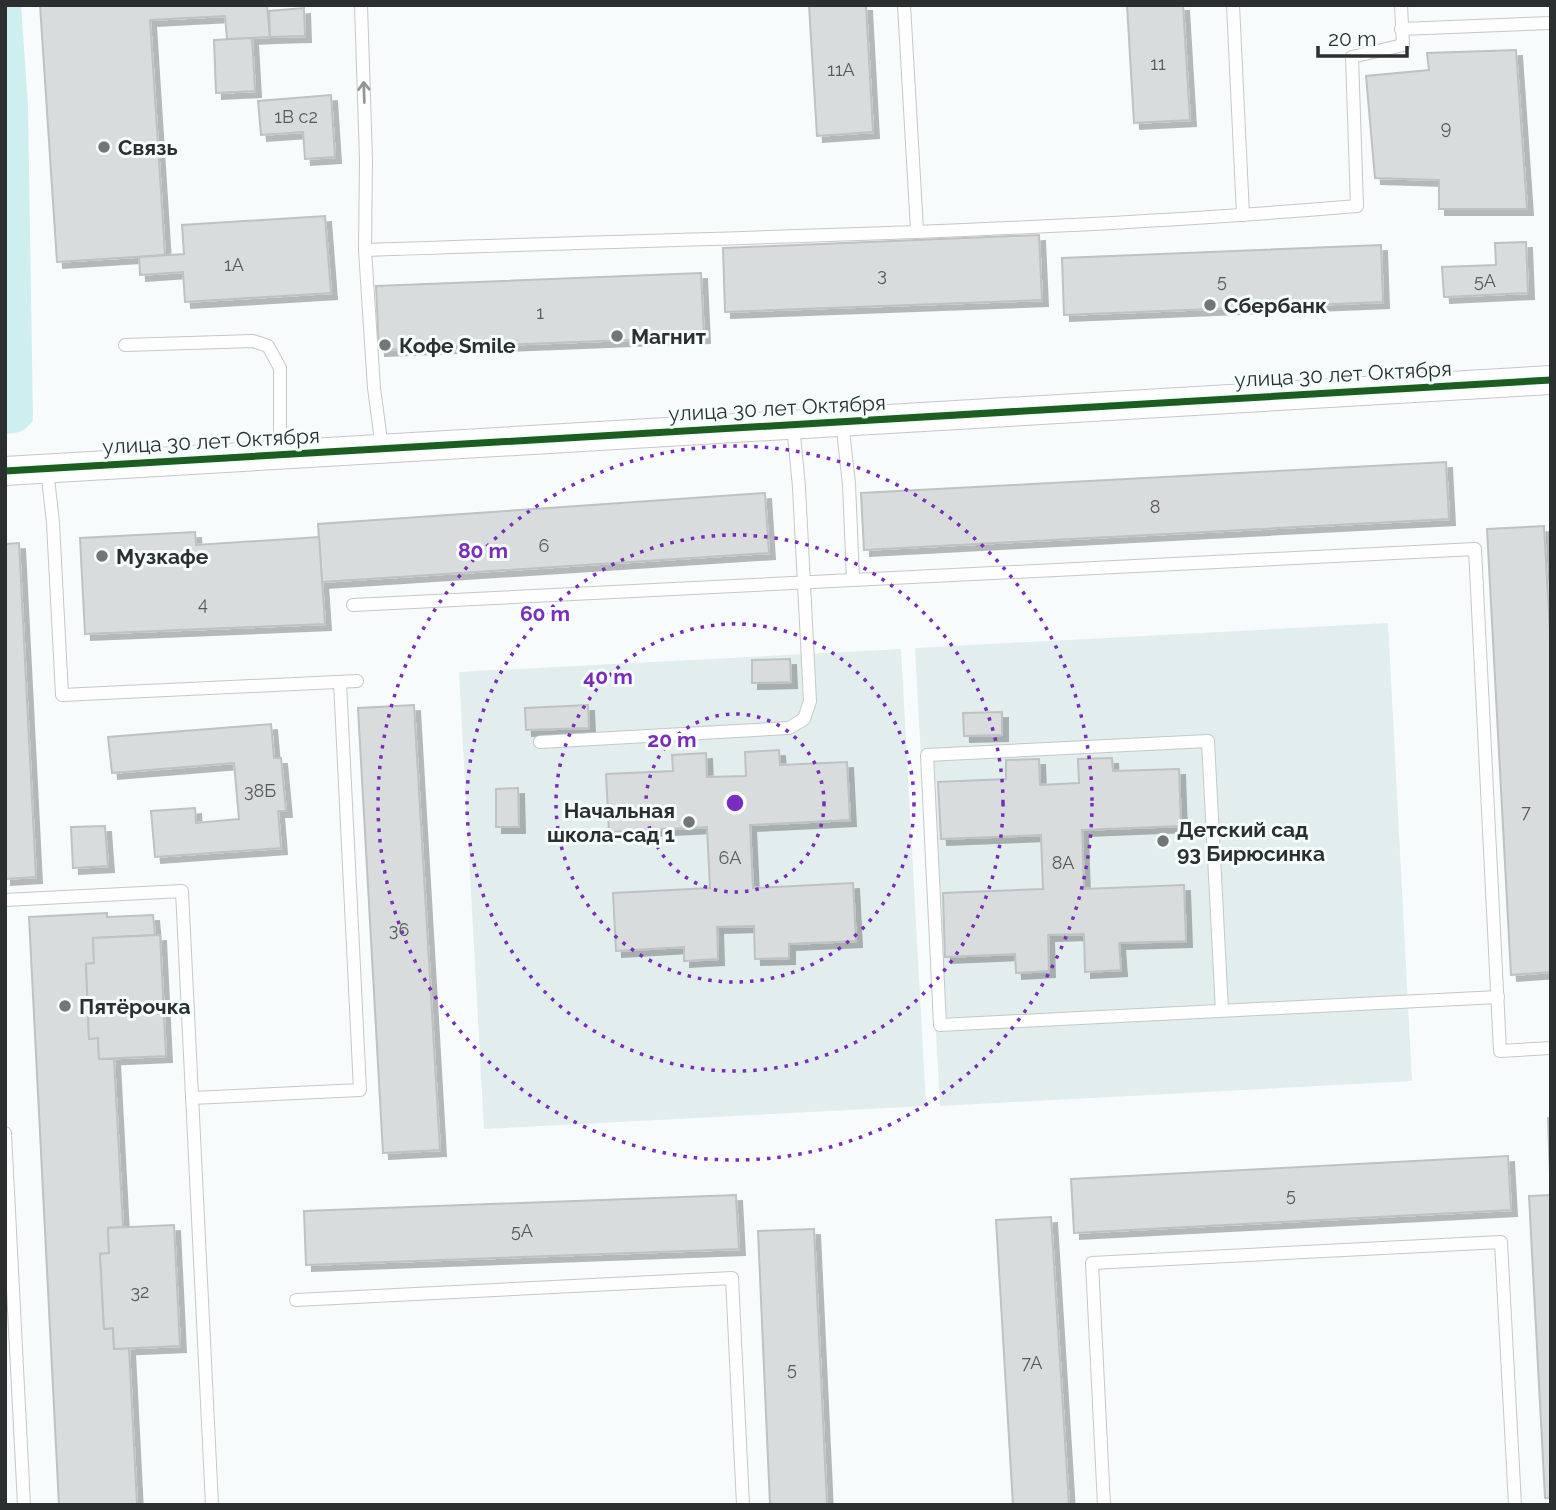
<svg xmlns="http://www.w3.org/2000/svg" width="1556" height="1510" viewBox="0 0 1556 1510" font-family="Raleway,sans-serif">
	<style>
		.built { fill: #e2eded }
		.green { fill: #cfeeef }
		.building { fill: #d9dcdc; stroke: #bec2c2; stroke-width: 2; filter: url(#shadow) }
		.lines { fill: none; stroke-linecap: round; stroke-linejoin: round }
		.service-casing { stroke: #c5c8c8; stroke-width: 14 }
		.tertiary-casing { stroke: #c5c8c8; stroke-width: 30 }
		.service { stroke: #fefefe; stroke-width: 12 }
		.tertiary { stroke: #fefefe; stroke-width: 28 }
		.cycleway-casing { stroke: #f5fdfd; stroke-width: 11 }
		.cycleway { stroke: #1b5e20; stroke-width: 7 }
		.oneway { stroke: #959696 }
		.ring { fill: none; stroke: #7b2cbf; stroke-width: 3.5; stroke-dasharray: 3.5 7 }
		.poi-dot { fill: #737676; stroke: #f5fdfd; stroke-width: 2.5 }
		.labels { text-anchor: middle; dominant-baseline: central; stroke-width: 6; stroke-linejoin: round; paint-order: stroke }
		.number-label { font-size: 18px; fill: #575a5a }
		.poi-label { font-size: 21px; font-weight: bold; fill: #2c2f2f; stroke: #f5fdfd; text-anchor: start }
		.street-label { font-size: 21px; fill: #2c2f2f; stroke: #f5fdfd }
		.centre { fill: #7b2cbf; stroke: #f5fdfd; stroke-width: 3.5 }
		.ring-label { font-size: 21px; text-anchor: middle; font-weight: bold; fill: #7b2cbf; stroke: #f5fdfd; stroke-width: 6; stroke-linejoin: round; paint-order: stroke }
	</style>
	<defs>
		<filter id="shadow"><feDropShadow dx="6" dy="6" stdDeviation="0" flood-color="#0004"/></filter>
	</defs>
	<rect width="100%" height="100%" fill="#f7fbfb"/>
	<g class="built">
		<polygon points="1388,623 1412,1081 940,1106 915,648"/>
		<polygon points="901,649 926,1106 484,1129 459,672"/>
	</g>
	<path class="green" d="M5 5H21L28 106 33 420C25 432 18 433 5 434Z"/>
	<g class="building">
		<polygon points="40,5 267,5 270,37 227,39 225,16 150,20 165,255 57,262"/>
		<polygon points="809,5 866,5 873,132 817,136"/>
		<polygon points="1127,5 1183,5 1190,120 1134,123"/>
		<polygon points="304,8 305,36 270,37 269,11"/>
		<polygon points="252,38 255,91 216,93 214,40"/>
		<polygon points="1516,50 1527,209 1439,209 1439,180 1375,178 1366,76 1429,70 1427,53"/>
		<polygon points="331,95 335,157 305,159 303,132 261,135 258,101"/>
		<polygon points="325,216 331,293 185,302 183,272 140,275 139,257 184,254 182,225"/>
		<polygon points="1039,235 1042,300 725,312 723,248"/>
		<polygon points="1526,242 1528,293 1444,297 1442,267 1496,265 1495,243"/>
		<polygon points="1381,245 1383,302 1064,315 1062,258"/>
		<polygon points="701,273 704,337 379,350 376,286"/>
		<polygon points="1446,462 1449,519 864,550 861,493"/>
		<polygon points="765,493 769,553 322,582 318,524"/>
		<polygon points="1544,526 1551,651 1551,972 1511,975 1487,529"/>
		<polygon points="195,532 196,545 319,537 325,624 85,634 80,538"/>
		<polygon points="19,543 36,877 5,879 5,544"/>
		<polygon points="790,659 791,682 752,683 752,660"/>
		<polygon points="414,705 440,1150 383,1153 358,708"/>
		<polygon points="588,705 589,728 526,730 525,708"/>
		<polygon points="1002,712 1002,735 964,736 963,713"/>
		<polygon points="271,724 274,758 281,758 286,811 278,811 281,848 155,857 151,811 195,808 196,823 239,819 234,763 112,773 108,737"/>
		<polygon points="779,750 780,765 847,762 850,820 750,825 753,888 853,883 856,941 789,944 789,958 755,959 754,926 717,927 718,959 684,961 684,947 616,951 613,893 710,888 707,827 609,832 606,774 673,771 672,755 706,753 707,777 746,776 745,752"/>
		<polygon points="1112,758 1113,771 1179,769 1181,826 1082,830 1084,889 1184,885 1186,941 1119,943 1121,970 1085,972 1084,934 1048,935 1049,971 1016,973 1015,954 945,957 943,893 1043,889 1041,835 941,839 938,782 1006,779 1006,760 1039,759 1040,785 1079,783 1078,759"/>
		<polygon points="518,788 519,827 496,827 496,789"/>
		<polygon points="105,826 108,866 73,868 71,827"/>
		<polygon points="107,913 107,917 153,915 155,935 93,938 94,963 86,964 89,1039 98,1038 99,1059 114,1059 123,1227 108,1228 109,1253 100,1254 104,1329 113,1328 114,1349 129,1348 137,1505 59,1505 29,917"/>
		<polygon points="160,935 166,1056 99,1059 98,1038 89,1039 86,964 94,963 93,938"/>
		<polygon points="1548,1118 1551,1118 1551,1174 1550,1174"/>
		<polygon points="1508,1156 1511,1210 1074,1233 1071,1179"/>
		<polygon points="736,1195 739,1249 306,1265 304,1211"/>
		<polygon points="1551,1195 1551,1498 1545,1498 1529,1196"/>
		<polygon points="1051,1217 1069,1505 1013,1505 996,1220"/>
		<polygon points="174,1225 180,1346 114,1349 113,1328 104,1329 100,1254 109,1253 108,1228"/>
		<polygon points="814,1229 827,1505 770,1505 758,1231"/>
	</g>
	<g class="lines">
		<g class="service-casing">
			<g id="service">
				<polyline points="361,5 366,160 365,250 374,388 382,448"/>
				<polyline points="904,5 917,230"/>
				<polyline points="1233,5 1243,215"/>
				<polyline points="1401,29 1551,23"/>
				<path d="M365 250C695 238 1027 234 1357 206L1352 57 1403 45 1401 5"/>
				<polyline points="125,345 253,341 268,346 280,368 280,455"/>
				<polyline points="842,422 849,484 853,580"/>
				<polyline points="47,469 53,523 62,695 357,681"/>
				<polyline points="353,605 1475,549 1500,1051 1551,1048"/>
				<polyline points="540,742 789,728 804,719 810,701 799,487 793,425"/>
				<polyline points="5,900 182,891 212,1505"/>
				<polyline points="1222,1011 1208,741 927,755 940,1025 1498,997"/>
				<polyline points="192,1098 360,1090 340,682"/>
				<polyline points="5,1133 24,1505"/>
				<polyline points="296,1300 732,1278 743,1505"/>
				<polyline points="1104,1505 1092,1263 1501,1242 1515,1505"/>
			</g>
		</g>
		<g class="tertiary-casing">
			<polyline id="tertiary" points="5,471 1551,380"/>
		</g>
		<use href="#service" class="service"/>
		<use href="#tertiary" class="tertiary"/>
		<g class="cycleway-casing">
			<polyline id="cycleway" points="5,471 1551,380"/>
		</g>
		<use href="#cycleway" class="cycleway"/>
	</g>
	<defs><path id="oneway-shaft" d="M-6 0H5M1.5-3L5.5 0L1.5 3" fill="none" stroke-width="1.6" stroke-linecap="round" stroke-linejoin="round" transform="scale(1.75)"/></defs>
	<use class="oneway" href="#oneway-shaft" transform="translate(364 92) rotate(-92)"/>
	<g class="ring">
		<circle cx="735" cy="803" r="89"/>
		<circle cx="735" cy="803" r="179"/>
		<circle cx="735" cy="803" r="268"/>
		<circle cx="735" cy="803" r="357"/>
	</g>
	<g class="poi-dot">
		<circle cx="104" cy="147" r="7"/>
		<circle cx="1210" cy="305" r="7"/>
		<circle cx="617" cy="336" r="7"/>
		<circle cx="385" cy="345" r="7"/>
		<circle cx="102" cy="556" r="7"/>
		<circle cx="689" cy="822" r="7"/>
		<circle cx="1163" cy="841" r="7"/>
		<circle cx="65" cy="1006" r="7"/>
	</g>
	<g class="labels">
		<g class="number-label">
			<text x="1158" y="63">11</text>
			<text x="841" y="69">11А</text>
			<text x="296" y="116">1В с2</text>
			<text x="1446" y="127">9</text>
			<text x="234" y="264">1А</text>
			<text x="882" y="274">3</text>
			<text x="1222" y="280">5</text>
			<text x="1485" y="280">5А</text>
			<text x="540" y="312">1</text>
			<text x="1155" y="506">8</text>
			<text x="544" y="545">6</text>
			<text x="203" y="603">4</text>
			<text x="260" y="790">38Б</text>
			<text x="1526" y="811">7</text>
			<text x="730" y="857">6А</text>
			<text x="1063" y="862">8А</text>
			<text x="399" y="929">36</text>
			<text x="1291" y="1194">5</text>
			<text x="522" y="1230">5А</text>
			<text x="140" y="1291">32</text>
			<text x="1032" y="1362">7А</text>
			<text x="792" y="1368">5</text>
		</g>
		<g class="poi-label">
			<text x="118" y="147">Связь</text>
			<text x="1224" y="305">Сбербанк</text>
			<text x="631" y="336">Магнит</text>
			<text x="399" y="345">Кофе Smile</text>
			<text x="116" y="556">Музкафе</text>
			<text x="675" y="810" text-anchor="end">Начальная<tspan x="675" dy="24">школа-сад 1</tspan></text>
			<text x="1177" y="829">Детский сад<tspan x="1177" dy="24">93 Бирюсинка</tspan></text>
			<text x="79" y="1006">Пятёрочка</text>
		</g>
		<g class="street-label">
			<text transform="translate(1343 374) rotate(-3)">улица 30 лет Октября</text>
			<text transform="translate(777 408) rotate(-3)">улица 30 лет Октября</text>
			<text transform="translate(211 441) rotate(-3)">улица 30 лет Октября</text>
		</g>
	</g>
	<circle cx="735" cy="803" r="10" class="centre"/>
	<g class="ring-label">
		<text x="483" y="558">80 m</text>
		<text x="545" y="621">60 m</text>
		<text x="608" y="684">40 m</text>
		<text x="672" y="747">20 m</text>
	</g>
	<rect width="1556" height="1510" fill="none" stroke="#2c2f2f" stroke-width="14"/>
	<path d="M1318 46v10h89v-10" fill="none" stroke="#2c2f2f" stroke-width="3.5"/>
	<text x="1328" y="46" font-size="21" fill="#2c2f2f" stroke="#f5fdfd" stroke-width="5" paint-order="stroke">20 m</text>
</svg>
